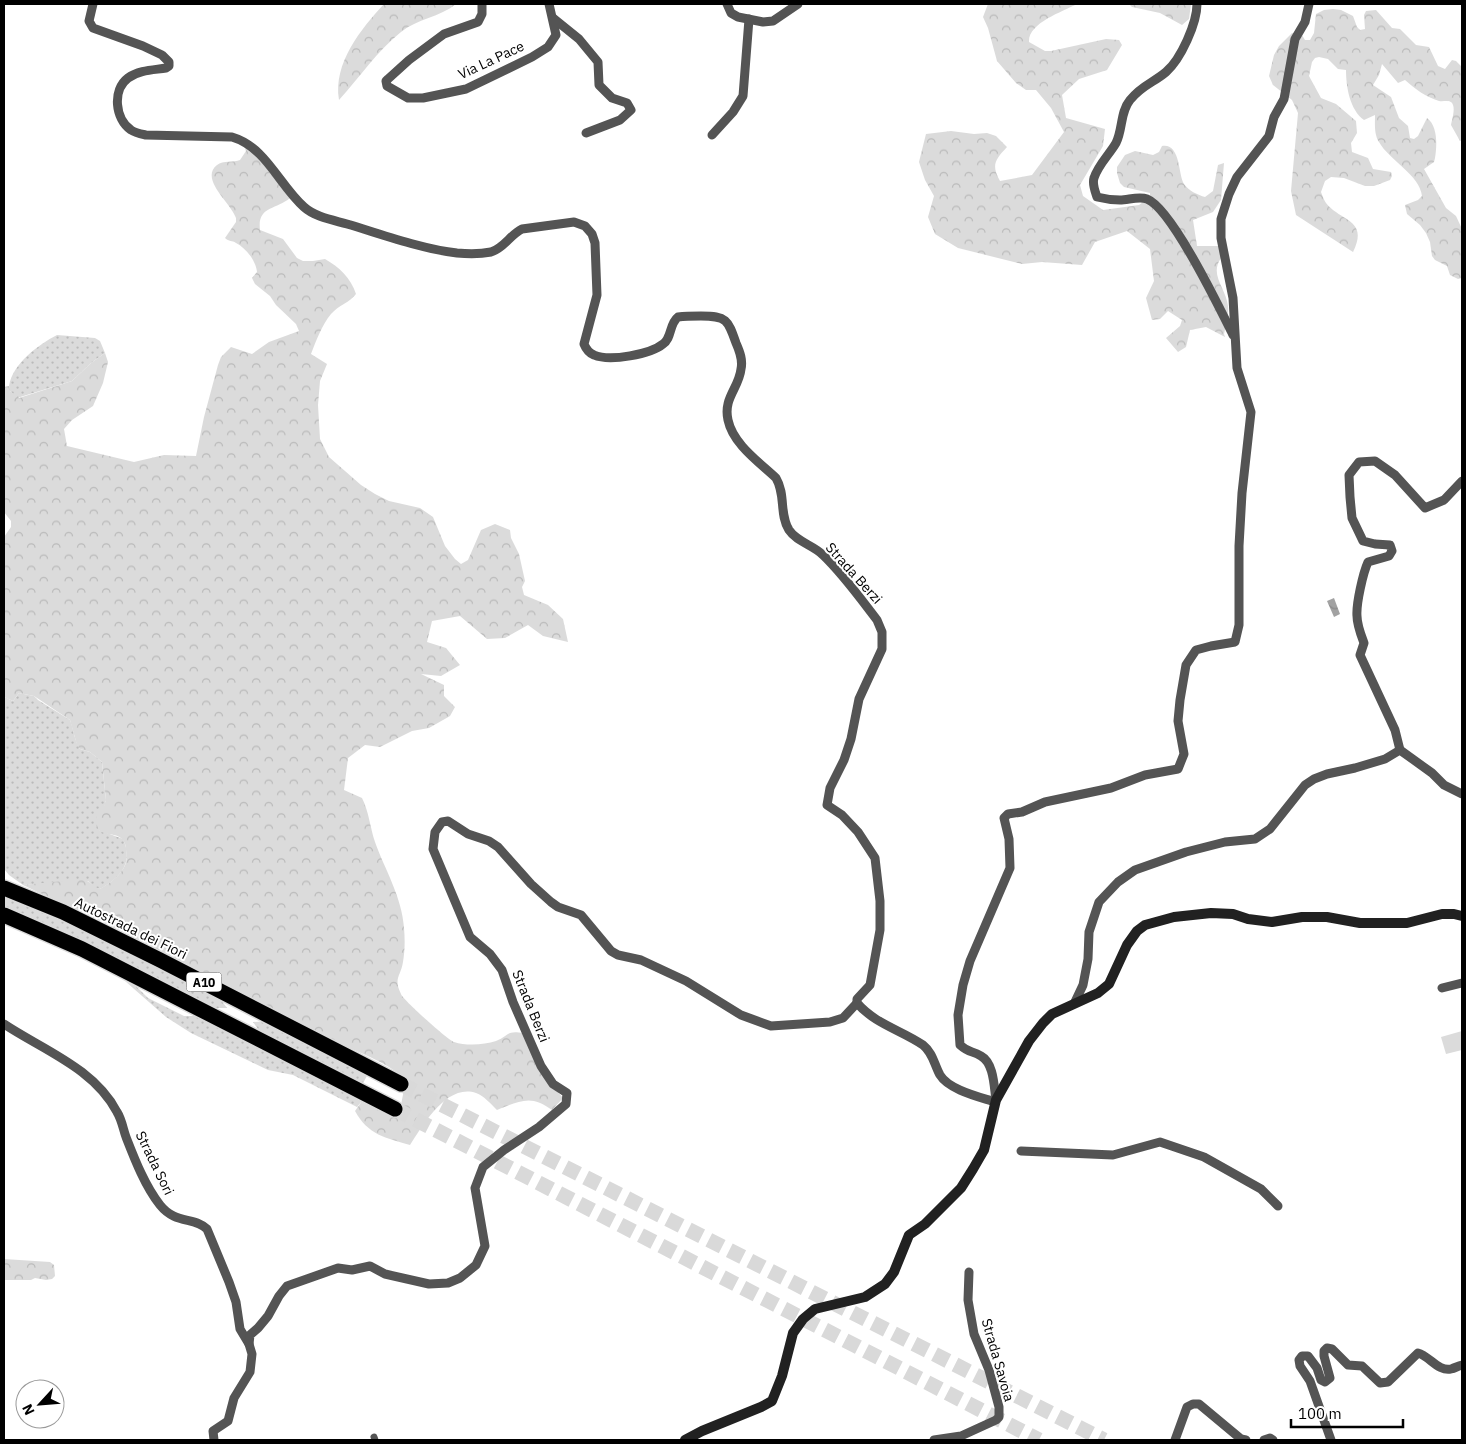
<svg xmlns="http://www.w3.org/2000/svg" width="1466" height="1444" viewBox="0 0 1466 1444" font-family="'IBM Plex Sans',sans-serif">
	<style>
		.grass { fill: url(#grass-dots) }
		.forest { fill: url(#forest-crowns) }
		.garden { fill: #dbdbdb }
		.water { fill: url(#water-waves) }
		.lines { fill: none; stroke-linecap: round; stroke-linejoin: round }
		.motorway-tunnel { stroke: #d9d9d9; stroke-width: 15; stroke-dasharray: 15 8; stroke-linecap: butt }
		.motorway-casing { stroke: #dbdbdb; stroke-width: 18 }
		.pedestrian { stroke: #545454; stroke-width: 7 }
		.minor { stroke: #545454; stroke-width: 9 }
		.secondary { stroke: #212121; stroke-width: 10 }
		.motorway { stroke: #000; stroke-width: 15 }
		.labels { text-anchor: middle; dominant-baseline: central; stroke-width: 4; stroke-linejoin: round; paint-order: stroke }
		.shield { fill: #fff; stroke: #4c4c4c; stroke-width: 1 }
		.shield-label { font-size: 12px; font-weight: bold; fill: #000 }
		.street-label { font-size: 14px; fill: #000; stroke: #fff }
	</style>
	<defs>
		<pattern id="grass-dots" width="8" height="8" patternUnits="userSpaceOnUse" patternTransform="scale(1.25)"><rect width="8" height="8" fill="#dbdbdb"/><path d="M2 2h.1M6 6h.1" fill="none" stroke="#bababa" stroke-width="1.8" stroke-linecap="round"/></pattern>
		<pattern id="forest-crowns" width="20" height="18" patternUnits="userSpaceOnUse" patternTransform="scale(1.25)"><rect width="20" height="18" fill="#dbdbdb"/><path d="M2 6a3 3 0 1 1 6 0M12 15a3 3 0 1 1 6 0" fill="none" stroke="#bababa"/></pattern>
		<pattern id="water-waves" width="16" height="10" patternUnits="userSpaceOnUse" patternTransform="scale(1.25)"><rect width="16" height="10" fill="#a2a2a2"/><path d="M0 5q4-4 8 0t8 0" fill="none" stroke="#8a8a8a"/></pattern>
	</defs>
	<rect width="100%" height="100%" fill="#fff"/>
	<g class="grass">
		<path d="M57 335 95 338 100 341 105 353 91 363 72 381 17 398 10 391 9 386C13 363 38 345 57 335Z"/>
		<path d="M19 693 34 696 38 700 70 720C74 730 74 740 80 749L90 752 102 762 106 800 99 830 123 839C134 863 120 878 100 889L95 888 88 881 23 885 9 875 4 869V697L13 701Z"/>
		<polygon points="4,894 43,909 218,996 227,1008 211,1008 4,910"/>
		<polygon points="125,981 136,986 148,998 184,1016 196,1016 254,1045 265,1048 362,1101 357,1107 293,1075 268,1070 191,1033 166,1017"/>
		<polygon points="269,1021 369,1072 361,1087 262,1035 253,1022"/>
	</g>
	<g class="forest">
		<path d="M384 4H456C440 17 417 19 401 32 377 51 360 77 339 100 333 63 361 29 384 4Z"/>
		<path d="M988 4H1077C1062 12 1028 23 1029 42L1045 51H1051L1106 39 1119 40 1122 45 1107 70 1079 79 1062 95 1066 118 1105 129 1103 146 1080 185 1083 196 1103 210 1139 205 1150 197V193L1124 187 1120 183 1117 173V167L1125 155 1135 151 1153 155 1159 152 1162 146C1181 143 1178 175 1184 184 1189 191 1198 195 1205 197L1213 191 1218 165 1224 163 1221 200 1213 212 1193 220 1197 246H1219L1221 258C1209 275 1226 288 1228 306 1229 315 1226 325 1224 334L1225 337 1206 327 1190 330 1186 347 1178 352 1166 338 1180 326 1182 320 1168 311 1160 319 1152 320 1146 298 1154 281 1150 249 1127 231 1095 242 1082 265 1042 262 1022 264 958 248 935 234 928 217 934 196 925 180 919 162 926 134 951 131 974 134 987 133 996 136 1007 147C995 160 991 165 1000 181L1032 175 1064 132 1051 108 1036 90H1026L1016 83 997 61 988 28 983 17Z"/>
		<polygon points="1129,4 1191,4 1189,19 1182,25 1160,13 1132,7"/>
		<path d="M1333 9 1341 10 1353 16 1357 27 1360 30 1365 29 1364 15 1366 11 1376 10 1392 28 1400 29 1416 45 1429 47 1438 66 1445 69 1452 60 1456 61 1462 67V140L1460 141 1451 125C1452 120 1455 110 1453 105 1451 99 1444 102 1439 101 1426 97 1415 89 1405 80L1398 83 1382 64 1379 75 1373 85 1391 97 1399 118 1408 126 1410 138 1414 139 1418 136 1427 118C1438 126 1437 146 1435 158L1434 162 1424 169 1446 208 1456 216 1462 229V278L1458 279 1450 275 1447 266 1435 260 1432 256 1430 242 1426 233 1420 225 1407 214 1405 205 1418 200 1422 196C1420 175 1389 160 1379 142 1374 134 1375 124 1375 115L1364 120C1350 110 1346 87 1346 70L1338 69 1328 59 1319 57 1315 58 1312 62 1309 76 1321 98 1336 104 1356 121 1357 133 1351 143 1352 152 1368 158 1373 169 1391 172 1392 176 1390 180 1374 186H1365L1344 178 1331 177 1325 181 1321 192C1322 195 1324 200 1326 203 1341 222 1369 219 1353 252L1296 215 1291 191 1298 113 1292 100 1273 85 1269 76 1274 55 1279 46 1292 33 1302 35 1305 40H1310L1314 33 1316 14 1324 10Z"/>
		<path d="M245 148 256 155 290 198C276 210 257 206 260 230L283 239 297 258 303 261H313L325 259C339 267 351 278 356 294 349 303 339 305 331 314 322 325 316 341 311 354L327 364 320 381 318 405 320 439 329 457 361 485 375 494 389 501 420 508 433 517 445 546 455 559 461 564 468 560 481 530 495 524 510 530 511 538 519 554 525 581 522 587 524 595 548 605 563 619 568 642 543 636 528 625 505 638 487 639 460 616 432 621 427 642 446 648 460 665 441 676 421 674 444 685V696L455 707 450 716 429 728 412 731 380 747 365 745 348 758 344 790 362 798C369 812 370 827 375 842 385 870 402 897 404 928 405 939 405 950 403 962 401 976 393 978 401 994 403 1000 448 1040 454 1042 466 1046 484 1045 496 1041 509 1036 506 1030 523 1033L551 1084 563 1098 552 1110C531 1094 520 1101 497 1110 491 1104 484 1096 476 1093 447 1083 423 1125 410 1145 386 1138 368 1135 355 1111L362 1101 394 1116 401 1105 406 1079C385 1062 359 1051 334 1043L71 908 23 885 83 879C90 881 93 887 100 889 114 881 131 868 126 850 126 846 125 842 122 839 115 831 96 838 96 822 96 815 97 812 103 809L106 800 102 762 90 752 80 749 77 745 70 720 34 696 19 693 13 701 4 697V537L11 527V521L4 512V387L9 386 10 391 19 398 72 381 91 363 105 353 108 362 103 383 93 406 72 420 64 429 67 446 134 462 164 455 196 456 204 417 218 365 221 357 231 347 252 354 269 342 299 331 296 324 276 305 270 296 255 284 252 278 257 272C256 261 246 248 236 243 232 240 229 242 225 238L236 222V218C232 204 199 179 217 165 223 160 234 163 240 160L246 151Z"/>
		<polygon points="4,1259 50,1262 54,1265 55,1276 52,1279 46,1280 35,1278 31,1280 4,1280"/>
	</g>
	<polygon class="garden" points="1462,1031 1462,1050 1446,1054 1441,1037"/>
	<polygon class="water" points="1334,598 1340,614 1334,617 1327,601"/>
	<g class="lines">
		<g class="motorway-tunnel">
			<polyline points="401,1084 1104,1440"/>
			<polyline points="395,1109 1039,1440"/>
		</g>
		<g class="motorway-casing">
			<g id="motorway">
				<polyline points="4,888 63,912 160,960 401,1084"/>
				<polyline points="4,915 82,949 395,1109"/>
			</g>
		</g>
		<polyline class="pedestrian" points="374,1437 375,1440"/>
		<g class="minor">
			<path d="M93 4 89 21 93 28 143 46 162 55 169 62V66L166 68C154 70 139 70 128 78 112 90 115 119 131 130 135 133 141 134 146 135L232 137C266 147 279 185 304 207 315 217 333 220 347 224 381 234 422 249 457 253 468 254 481 254 491 252 504 248 510 235 522 229L574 222 585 226 592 234 595 243 597 295 584 344C586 349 589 353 594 355 610 362 651 354 663 344 672 338 669 324 678 317 686 316 694 316 701 316 727 316 728 320 736 343 740 352 743 360 741 369 739 388 723 398 728 420 733 444 759 462 776 478 786 495 779 514 789 530 797 542 813 545 823 555 843 574 860 598 877 620L882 632V649L859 699 851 739 844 760 830 788 827 805 842 815 858 832 875 858 880 901V930L870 985 857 999V1003C875 1024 901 1030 923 1045 933 1053 934 1064 940 1075 949 1090 980 1097 995 1102"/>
			<polyline points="482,4 482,14 478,22 444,34 409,60 388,79 386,81 387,86 408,98 423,98 466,89 532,57 548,47 556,35 549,4"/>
			<polyline points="727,4 731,13 738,17 763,22 773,21 798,4"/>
			<path d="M1197 4C1197 23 1181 59 1166 72 1153 83 1142 85 1130 100 1120 112 1123 129 1116 143 1109 155 1098 165 1094 178 1092 184 1095 191 1097 197 1105 199 1112 200 1120 200 1128 200 1139 196 1147 199 1172 209 1219 307 1233 335"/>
			<polyline points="553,18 579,39 598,62 599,85 612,98 627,103 631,110 620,120 586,133"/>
			<polyline points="712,135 733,112 743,96 749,19"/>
			<path d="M1400 750 1395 730 1360 655 1364 643C1361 635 1357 625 1357 616 1356 604 1363 573 1368 562L1389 556 1392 551 1390 545 1375 544 1363 541 1352 518 1350 497 1349 475 1359 462 1375 461 1395 475 1425 508 1444 500 1462 481"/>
			<polyline points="1442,988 1462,983"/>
			<polyline points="1075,1002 1083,985 1088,959 1089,932 1099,902 1118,882 1135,870 1186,852 1225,842 1255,839 1270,829 1305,785 1314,779 1327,774 1355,768 1385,759 1400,750 1432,773 1444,785 1462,794"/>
			<path d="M4 1024C43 1050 94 1068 117 1112 122 1120 123 1129 126 1137 135 1160 145 1186 160 1205 176 1225 194 1216 207 1229L229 1282 236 1302 240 1329 249 1344 252 1354 250 1372 234 1398 228 1421 213 1431 214 1440"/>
			<path d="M996 1100C994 1087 994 1063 981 1056 972 1050 970 1054 960 1045L958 1015 963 985 970 961 1010 868 1009 839 1004 818 1008 814 1022 812 1045 802 1111 788 1145 775 1178 769 1184 754 1178 721 1180 700 1186 665 1196 650 1211 646 1235 642 1239 625V546L1242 493 1251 412 1237 368 1233 298 1221 238V219L1229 194 1237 177 1269 136 1274 117 1284 99 1295 39 1305 22 1309 4"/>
			<polyline points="1021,1151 1113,1155 1160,1142 1204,1157 1261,1189 1278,1206"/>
			<polyline points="249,1344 250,1335 258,1328 268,1316 279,1296 287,1286 338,1268 352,1270 370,1266 385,1274 429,1284 448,1283 460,1278 476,1265 485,1246 475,1188 483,1167 504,1150 539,1127 566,1104 567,1093 553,1084 541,1066 513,1002 502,970 490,954 470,937 433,849 435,832 442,822 448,821 468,834 489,841 498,847 531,884 551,902 558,907 581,915 611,951 618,955 641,960 686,981 741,1015 771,1026 830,1022 843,1018 857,1003"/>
			<polyline points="934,1440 961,1436 996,1420 999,1417 999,1407 989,1370 974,1334 968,1300 969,1272"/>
			<polyline points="1175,1440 1187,1407 1193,1404 1199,1404 1241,1439 1246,1440"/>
			<polyline points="1264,1440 1270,1438 1273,1440"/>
			<path d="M1331 1440 1310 1381 1300 1366 1299 1360 1302 1356H1308L1317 1368 1321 1380 1325 1382 1330 1378 1324 1356V1351L1327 1348 1332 1349 1348 1365 1362 1366 1380 1383 1388 1382 1418 1353C1429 1356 1439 1372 1451 1369 1455 1368 1458 1366 1462 1365"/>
		</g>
		<polyline class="secondary" points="685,1440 702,1431 761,1407 772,1401 782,1376 793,1333 803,1319 815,1309 865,1297 885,1284 894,1272 909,1235 925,1224 961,1188 973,1169 984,1150 996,1100 1029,1041 1043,1023 1052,1014 1098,993 1109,984 1127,945 1137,931 1145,925 1174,917 1211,913 1233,914 1248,919 1272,922 1302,917 1327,917 1360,923 1407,923 1442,914 1454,914 1462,916"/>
		<use href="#motorway" class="motorway"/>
	</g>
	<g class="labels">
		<rect class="shield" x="186.5" y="972.5" width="35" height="19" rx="4"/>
		<g class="shield-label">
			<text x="204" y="982">A10</text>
		</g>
		<g class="street-label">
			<text transform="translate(491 60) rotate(-25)">Via La Pace</text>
			<text transform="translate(854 573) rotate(48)">Strada Berzi</text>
			<text transform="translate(131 928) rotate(26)">Autostrada dei Fiori</text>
			<text transform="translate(531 1006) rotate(68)">Strada Berzi</text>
			<text transform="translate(155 1163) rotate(64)">Strada Sori</text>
			<text transform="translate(998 1360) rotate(74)">Strada Savoia</text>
		</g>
	</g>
	<rect width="1466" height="1444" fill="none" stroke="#000000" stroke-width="10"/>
	<g transform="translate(40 1404) rotate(244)"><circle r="24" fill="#ffffff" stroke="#999999"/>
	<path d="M0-4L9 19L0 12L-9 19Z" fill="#000000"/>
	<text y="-8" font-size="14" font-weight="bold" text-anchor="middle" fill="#000000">N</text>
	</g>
	<path d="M1291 1419v8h112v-8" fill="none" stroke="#000000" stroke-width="2.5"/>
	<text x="1298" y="1419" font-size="15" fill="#000000" stroke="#ffffff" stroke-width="4" paint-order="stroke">100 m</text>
</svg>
